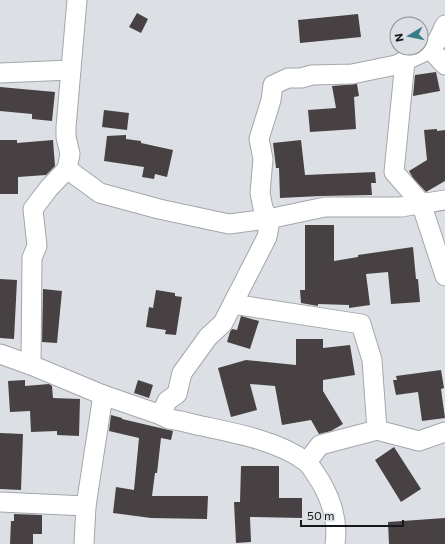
<svg xmlns="http://www.w3.org/2000/svg" width="445" height="544" viewBox="0 0 445 544" font-family="Commissioner,sans-serif">
	<style>
		.building { fill: #474143 }
		.lines { fill: none; stroke-linecap: round; stroke-linejoin: round }
		.minor-casing { stroke: #a4a6ab; stroke-width: 21 }
		.minor { stroke: #fff; stroke-width: 19 }
	</style>
	<rect width="100%" height="100%" fill="#dcdfe4"/>
	<g class="building">
		<polygon points="137,13 148,19 141,33 129,27"/>
		<polygon points="358,14 361,37 300,43 298,20"/>
		<polygon points="436,72 440,91 413,96 415,75"/>
		<polygon points="357,84 359,96 354,97 356,129 310,132 308,110 336,108 332,86"/>
		<polygon points="0,87 55,92 52,121 32,119 32,114 0,111"/>
		<polygon points="104,110 129,113 127,130 102,127"/>
		<polygon points="437,129 437,131 445,130 445,181 426,192 413,178 409,171 427,160 424,130"/>
		<polygon points="126,135 126,139 141,141 141,143 173,150 167,177 155,174 154,179 142,177 144,167 104,161 107,136"/>
		<polygon points="0,140 17,140 17,143 53,140 55,166 46,175 18,177 18,194 0,194"/>
		<polygon points="301,140 305,175 375,172 376,183 371,183 372,195 321,196 280,198 279,168 276,168 273,143"/>
		<polygon points="305,225 334,225 334,261 358,257 358,255 413,247 416,279 418,279 420,302 391,304 388,272 366,274 370,305 349,308 349,305 318,304 318,306 301,303 300,290 305,290"/>
		<polygon points="0,279 17,280 14,339 0,338"/>
		<polygon points="43,289 62,291 57,343 42,342"/>
		<polygon points="156,290 175,293 175,296 182,297 176,335 165,334 166,330 146,327 149,307 153,308"/>
		<polygon points="241,316 259,321 250,349 227,342 230,332 232,329 237,330"/>
		<polygon points="296,339 323,339 323,348 350,345 355,375 323,380 323,391 343,424 331,431 319,434 311,420 282,425 275,386 250,384 257,410 231,417 218,368 246,360 296,365"/>
		<polygon points="441,370 444,388 441,389 445,418 422,421 418,392 396,395 393,380 397,380 396,376"/>
		<polygon points="25,380 25,386 49,384 52,386 53,398 80,399 79,436 57,435 57,431 31,432 30,411 10,412 8,381"/>
		<polygon points="138,380 153,385 149,398 134,393"/>
		<polygon points="111,415 122,418 122,419 173,431 171,440 161,438 157,473 155,473 152,496 208,496 207,519 151,518 113,513 116,487 134,490 139,438 109,431"/>
		<polygon points="0,433 23,434 21,490 0,489"/>
		<polygon points="394,447 421,489 401,502 375,460"/>
		<polygon points="241,466 279,466 279,498 302,498 302,518 250,517 251,542 236,543 234,502 240,502"/>
		<polygon points="14,514 42,515 42,534 33,534 33,544 10,544 11,521 14,521"/>
		<polygon points="445,518 445,544 389,544 388,522"/>
	</g>
	<g class="lines">
		<g class="minor-casing">
			<g id="minor">
				<polyline points="430,49 445,65"/>
				<polyline points="405,61 394,172 421,203 445,276"/>
				<polyline points="0,73 71,70"/>
				<polyline points="67,169 100,193 159,209 229,224 268,219 325,207 401,207 445,200"/>
				<polyline points="233,304 361,324 372,360 377,430"/>
				<polyline points="0,354 31,365 103,395 161,415 167,401 177,394 182,373 208,337 223,323 267,237 269,226 268,219 263,208 260,193 263,159 259,139 271,100 273,85 288,78 301,78 312,75 352,74 396,65 430,49 438,40 445,25"/>
				<polyline points="31,365 32,258 37,246 33,209 49,188 67,169 70,154 66,137 66,127 77,0"/>
				<path d="M161 415 169 419C180 420 191 424 202 426 235 433 278 441 305 461 309 463 312 469 315 473 329 493 339 519 335 544"/>
				<polyline points="307,462 320,445 377,430 419,441 445,432"/>
				<polyline points="0,502 86,506"/>
				<polyline points="84,544 86,506 103,395"/>
			</g>
		</g>
		<use href="#minor" class="minor"/>
	</g>
	<g transform="translate(409 36) rotate(260)"><circle r="19" fill="#dcdfe4" stroke="#8d8f93"/>
	<path d="M0-3L7 15L0 10L-7 15Z" fill="#377e89"/>
	<text y="-6" font-size="11" font-weight="bold" text-anchor="middle" fill="#161719">N</text>
	</g>
	<path d="M301 520v6h102v-6" fill="none" stroke="#161719" stroke-width="2"/>
	<text x="307" y="520" font-size="12" fill="#161719" stroke="#dcdfe4" stroke-width="3" paint-order="stroke">50 m</text>
</svg>
